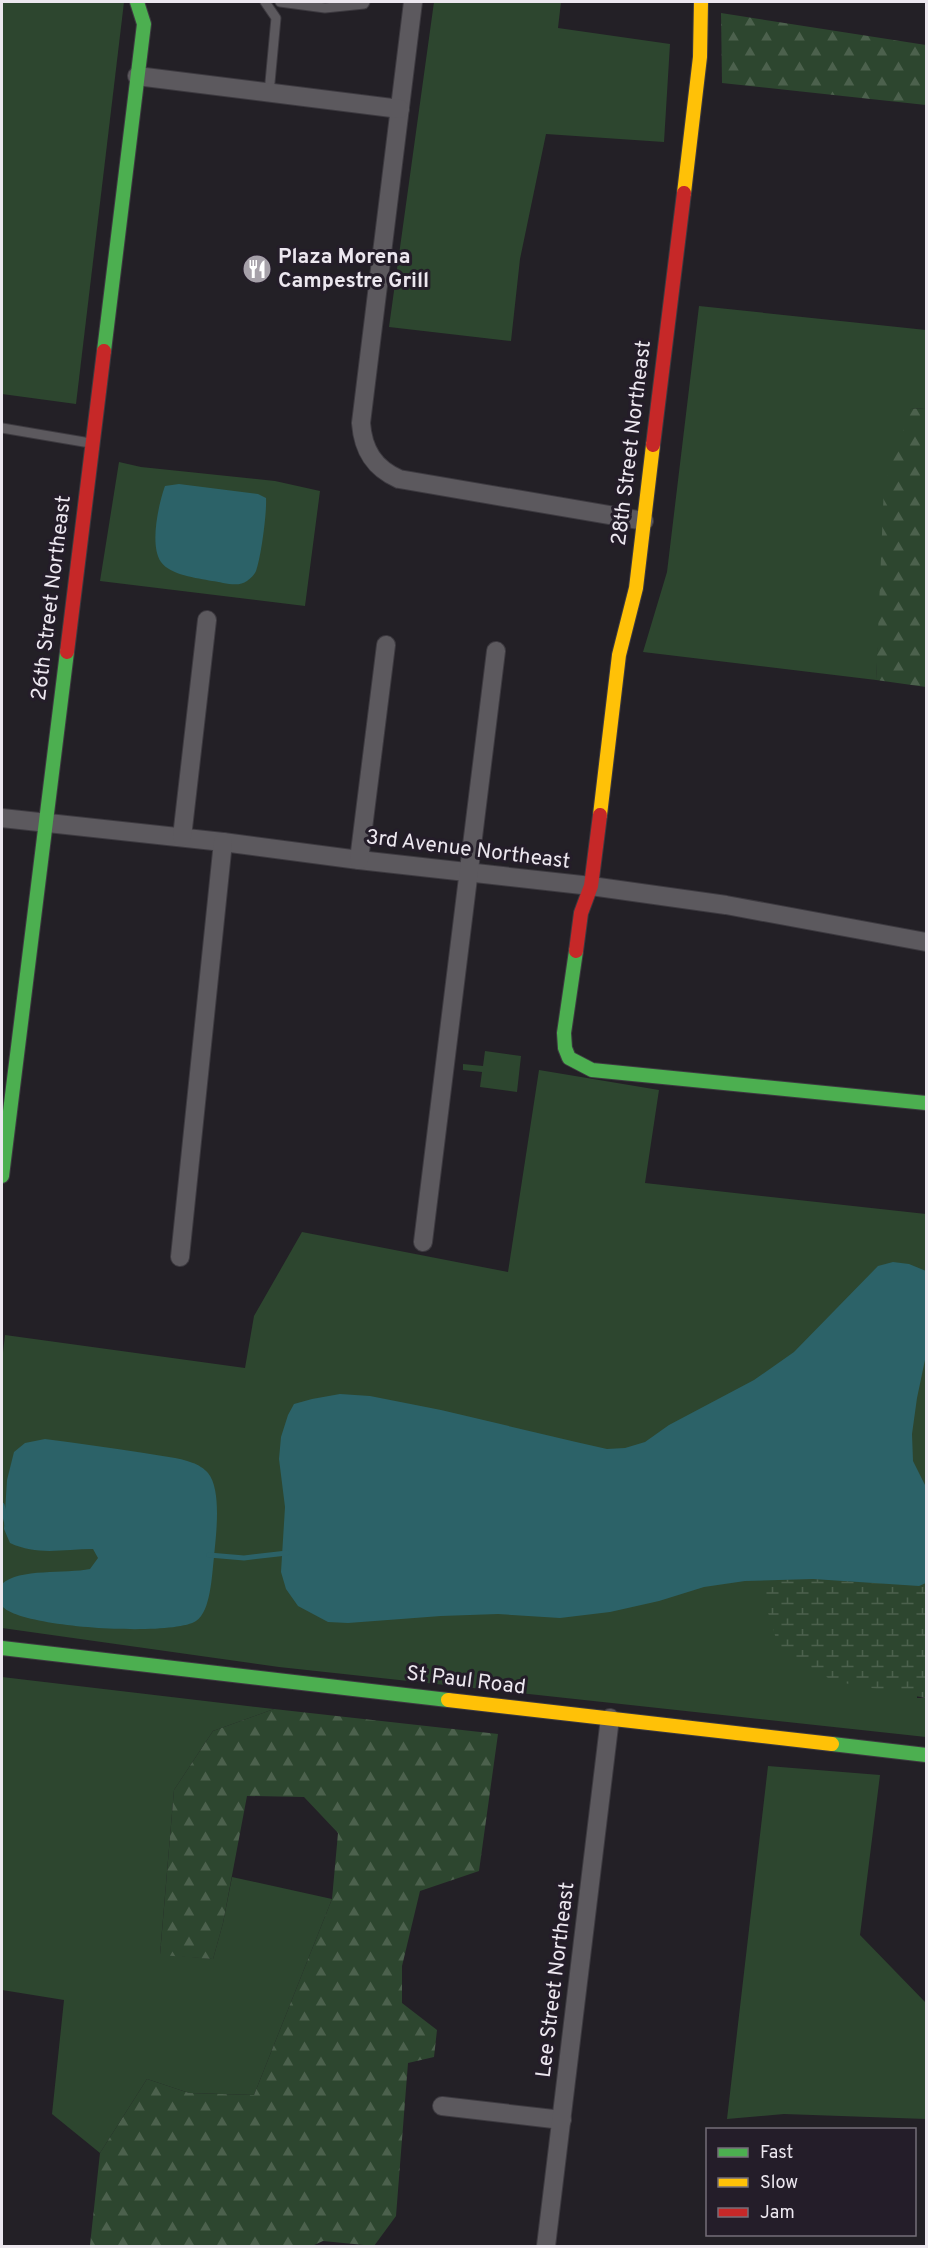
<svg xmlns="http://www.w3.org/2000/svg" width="928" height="2248" viewBox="0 0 928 2248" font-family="Overpass,sans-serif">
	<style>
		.green { fill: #2d462f }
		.forest { fill: url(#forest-firs) }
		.wetland { fill: url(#wetland-marsh) }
		.water { fill: #2c6268 }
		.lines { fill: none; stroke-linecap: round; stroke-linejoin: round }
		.stream { stroke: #2c6268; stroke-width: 5 }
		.lane-casing { stroke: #3d3a40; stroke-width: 11 }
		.street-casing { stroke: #3d3a40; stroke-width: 20 }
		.fast-casing { stroke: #3d3a40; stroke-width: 16 }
		.slow-casing { stroke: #3d3a40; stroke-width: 16 }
		.jam-casing { stroke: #3d3a40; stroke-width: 16 }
		.lane { stroke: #5c595e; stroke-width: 9 }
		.street { stroke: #5c595e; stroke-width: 18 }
		.fast { stroke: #4caf50; stroke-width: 14 }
		.slow { stroke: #ffc107; stroke-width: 14 }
		.jam { stroke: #c62828; stroke-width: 14 }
		.labels { text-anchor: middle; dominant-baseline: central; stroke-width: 6; stroke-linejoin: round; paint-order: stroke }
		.poi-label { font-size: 21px; font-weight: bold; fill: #ece7ef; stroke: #241d29; text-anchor: start }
		.street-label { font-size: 21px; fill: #ece7ef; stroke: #241d29 }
	</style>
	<defs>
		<pattern id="forest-firs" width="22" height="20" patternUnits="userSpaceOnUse" patternTransform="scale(1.5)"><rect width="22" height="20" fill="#2d462f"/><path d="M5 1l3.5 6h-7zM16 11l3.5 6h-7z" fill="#4c614d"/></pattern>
		<pattern id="wetland-marsh" width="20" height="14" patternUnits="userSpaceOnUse" patternTransform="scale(1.5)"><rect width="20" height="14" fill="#2d462f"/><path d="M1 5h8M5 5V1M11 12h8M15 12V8" fill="none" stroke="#4c614d"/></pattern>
	</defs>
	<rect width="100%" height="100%" fill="#232026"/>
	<g class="green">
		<polygon points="2,2 124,2 76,404 2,394"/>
		<polygon points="434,2 561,2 558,28 670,44 664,142 546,134 520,259 511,341 389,327"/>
		<polygon points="699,306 926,330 926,408 911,409 880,613 876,680 643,652 667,572"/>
		<polygon points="119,462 141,467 275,481 320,491 305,606 100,581"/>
		<polygon points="485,1051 521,1056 517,1092 480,1087 482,1072 463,1070 463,1064 483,1066"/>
		<polygon points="539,1070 659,1090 645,1183 926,1214 926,1583 917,1698 926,1698 926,1737 279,1667 2,1628 2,1361 5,1335 245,1368 254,1316 302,1232 508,1272"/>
		<polygon points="2,1677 274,1709 213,1731 174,1790 160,1954 213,1959 223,1923 232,1877 332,1899 254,2095 189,2093 147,2079 100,2153 52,2114 64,2000 2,1990"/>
		<polygon points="768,1766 880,1775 860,1935 926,2003 926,2119 784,2114 727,2119"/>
	</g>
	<g class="forest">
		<polygon points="721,13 926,45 926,105 722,83"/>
		<polygon points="926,408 926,687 876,680 884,485 911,409"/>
		<polygon points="274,1709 498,1734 479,1871 420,1891 402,1966 402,2003 437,2030 434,2057 408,2063 396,2216 374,2246 323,2241 312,2246 90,2245 100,2153 147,2079 189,2093 254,2095 332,1899 338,1833 304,1797 247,1796 223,1923 213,1959 160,1955 174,1790 213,1731"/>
	</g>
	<polygon class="wetland" points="813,1579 918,1586 926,1583 926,1698 833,1681 779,1648 761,1590 768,1580"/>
	<g class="water">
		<path d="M179 484 258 494 266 498C267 512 261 558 256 571 255 574 250 579 247 581 238 588 222 582 212 581 197 578 170 575 161 562 149 545 159 503 165 486Z"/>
		<polygon points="893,1262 909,1264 926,1271 926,1355 917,1398 912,1434 913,1461 926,1487 926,1583 919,1586 813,1579 745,1581 704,1587 659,1601 610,1612 560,1618 498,1614 441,1616 348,1623 328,1622 298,1606 286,1589 281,1572 285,1507 279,1459 281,1437 288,1415 294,1404 312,1399 340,1394 370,1396 441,1410 576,1442 607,1449 625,1448 645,1442 669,1425 754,1380 794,1352 878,1266"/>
		<path d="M45 1439C78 1443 111 1448 144 1453 160 1456 178 1457 193 1463 197 1464 205 1469 208 1473 222 1490 216 1535 214 1557 212 1573 211 1612 196 1621 172 1637 19 1628 2 1606V1584C19 1568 66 1574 90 1569L98 1558 93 1549C63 1549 38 1556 10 1543L4 1529 7 1480 14 1452 25 1443Z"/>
	</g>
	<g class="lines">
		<g class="stream">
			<polyline points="2,1505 7,1524"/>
			<polyline points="209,1555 244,1558 287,1553"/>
		</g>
		<g class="lane-casing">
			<g id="lane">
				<polyline points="265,2 276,18 269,93"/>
				<polyline points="280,2 325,8 364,4 365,2"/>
				<polyline points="2,428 90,443"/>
			</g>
		</g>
		<g class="street-casing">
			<g id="street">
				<path d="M413 2 361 423C363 450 374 468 399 479L644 521"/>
				<polyline points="137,76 400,109"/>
				<polyline points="2,818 223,842 359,860 591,886 726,905 926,942"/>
				<polyline points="182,837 207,620"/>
				<polyline points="359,860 386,645"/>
				<polyline points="423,1242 496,651"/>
				<polyline points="180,1257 223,842"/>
				<polyline points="442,2106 562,2120"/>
				<polyline points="546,2246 610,1718"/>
			</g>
		</g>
		<g class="fast-casing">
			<g id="fast">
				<polyline points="104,351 144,24 137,2"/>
				<polyline points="576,951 564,1033 565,1048 569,1058 592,1070 926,1103"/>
				<polyline points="2,1176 67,652"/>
				<polyline points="2,1648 448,1700"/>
				<polyline points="832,1744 926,1755"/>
			</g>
		</g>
		<g class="slow-casing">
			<g id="slow">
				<polyline points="684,193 700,57 701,2"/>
				<polyline points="600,815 619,655 636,588 653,445"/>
				<polyline points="448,1700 832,1744"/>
			</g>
		</g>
		<g class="jam-casing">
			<g id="jam">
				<polyline points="653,445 684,193"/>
				<polyline points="67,652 104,351"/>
				<polyline points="576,951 581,913 591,886 600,815"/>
			</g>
		</g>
		<use href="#lane" class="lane"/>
		<use href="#street" class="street"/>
		<use href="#fast" class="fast"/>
		<use href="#slow" class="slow"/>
		<use href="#jam" class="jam"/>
	</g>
	<defs>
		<g id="restaurant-disc" transform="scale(1.5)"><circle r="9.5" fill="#a6a1a9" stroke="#241d29"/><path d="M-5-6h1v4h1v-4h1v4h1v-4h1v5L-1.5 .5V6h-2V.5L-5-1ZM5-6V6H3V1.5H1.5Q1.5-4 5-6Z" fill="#fff"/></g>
	</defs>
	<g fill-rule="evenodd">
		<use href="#restaurant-disc" x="257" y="269"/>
	</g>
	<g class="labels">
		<g class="poi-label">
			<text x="278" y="257">Plaza Morena<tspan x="278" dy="24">Campestre Grill</tspan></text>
		</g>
		<g class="street-label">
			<text transform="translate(632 443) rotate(-83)">28th Street Northeast</text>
			<text transform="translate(52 598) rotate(-83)">26th Street Northeast</text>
			<text transform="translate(468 850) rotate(7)">3rd Avenue Northeast</text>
			<text transform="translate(466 1681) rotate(7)">St Paul Road</text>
			<text transform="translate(556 1980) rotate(-83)">Lee Street Northeast</text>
		</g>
	</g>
	<rect width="928" height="2248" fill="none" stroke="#ece7ef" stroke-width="6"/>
	<rect x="706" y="2128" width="210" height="108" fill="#241d29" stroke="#746e78" stroke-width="1.5"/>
	<rect x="718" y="2148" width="30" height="9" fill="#4caf50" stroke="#746e78" stroke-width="1.5"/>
	<text x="760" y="2158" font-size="18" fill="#ece7ef">Fast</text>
	<rect x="718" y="2178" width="30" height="9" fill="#ffc107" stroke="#746e78" stroke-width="1.5"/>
	<text x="760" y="2188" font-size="18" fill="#ece7ef">Slow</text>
	<rect x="718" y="2208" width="30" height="9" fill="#c62828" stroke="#746e78" stroke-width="1.5"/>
	<text x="760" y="2218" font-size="18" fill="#ece7ef">Jam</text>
</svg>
